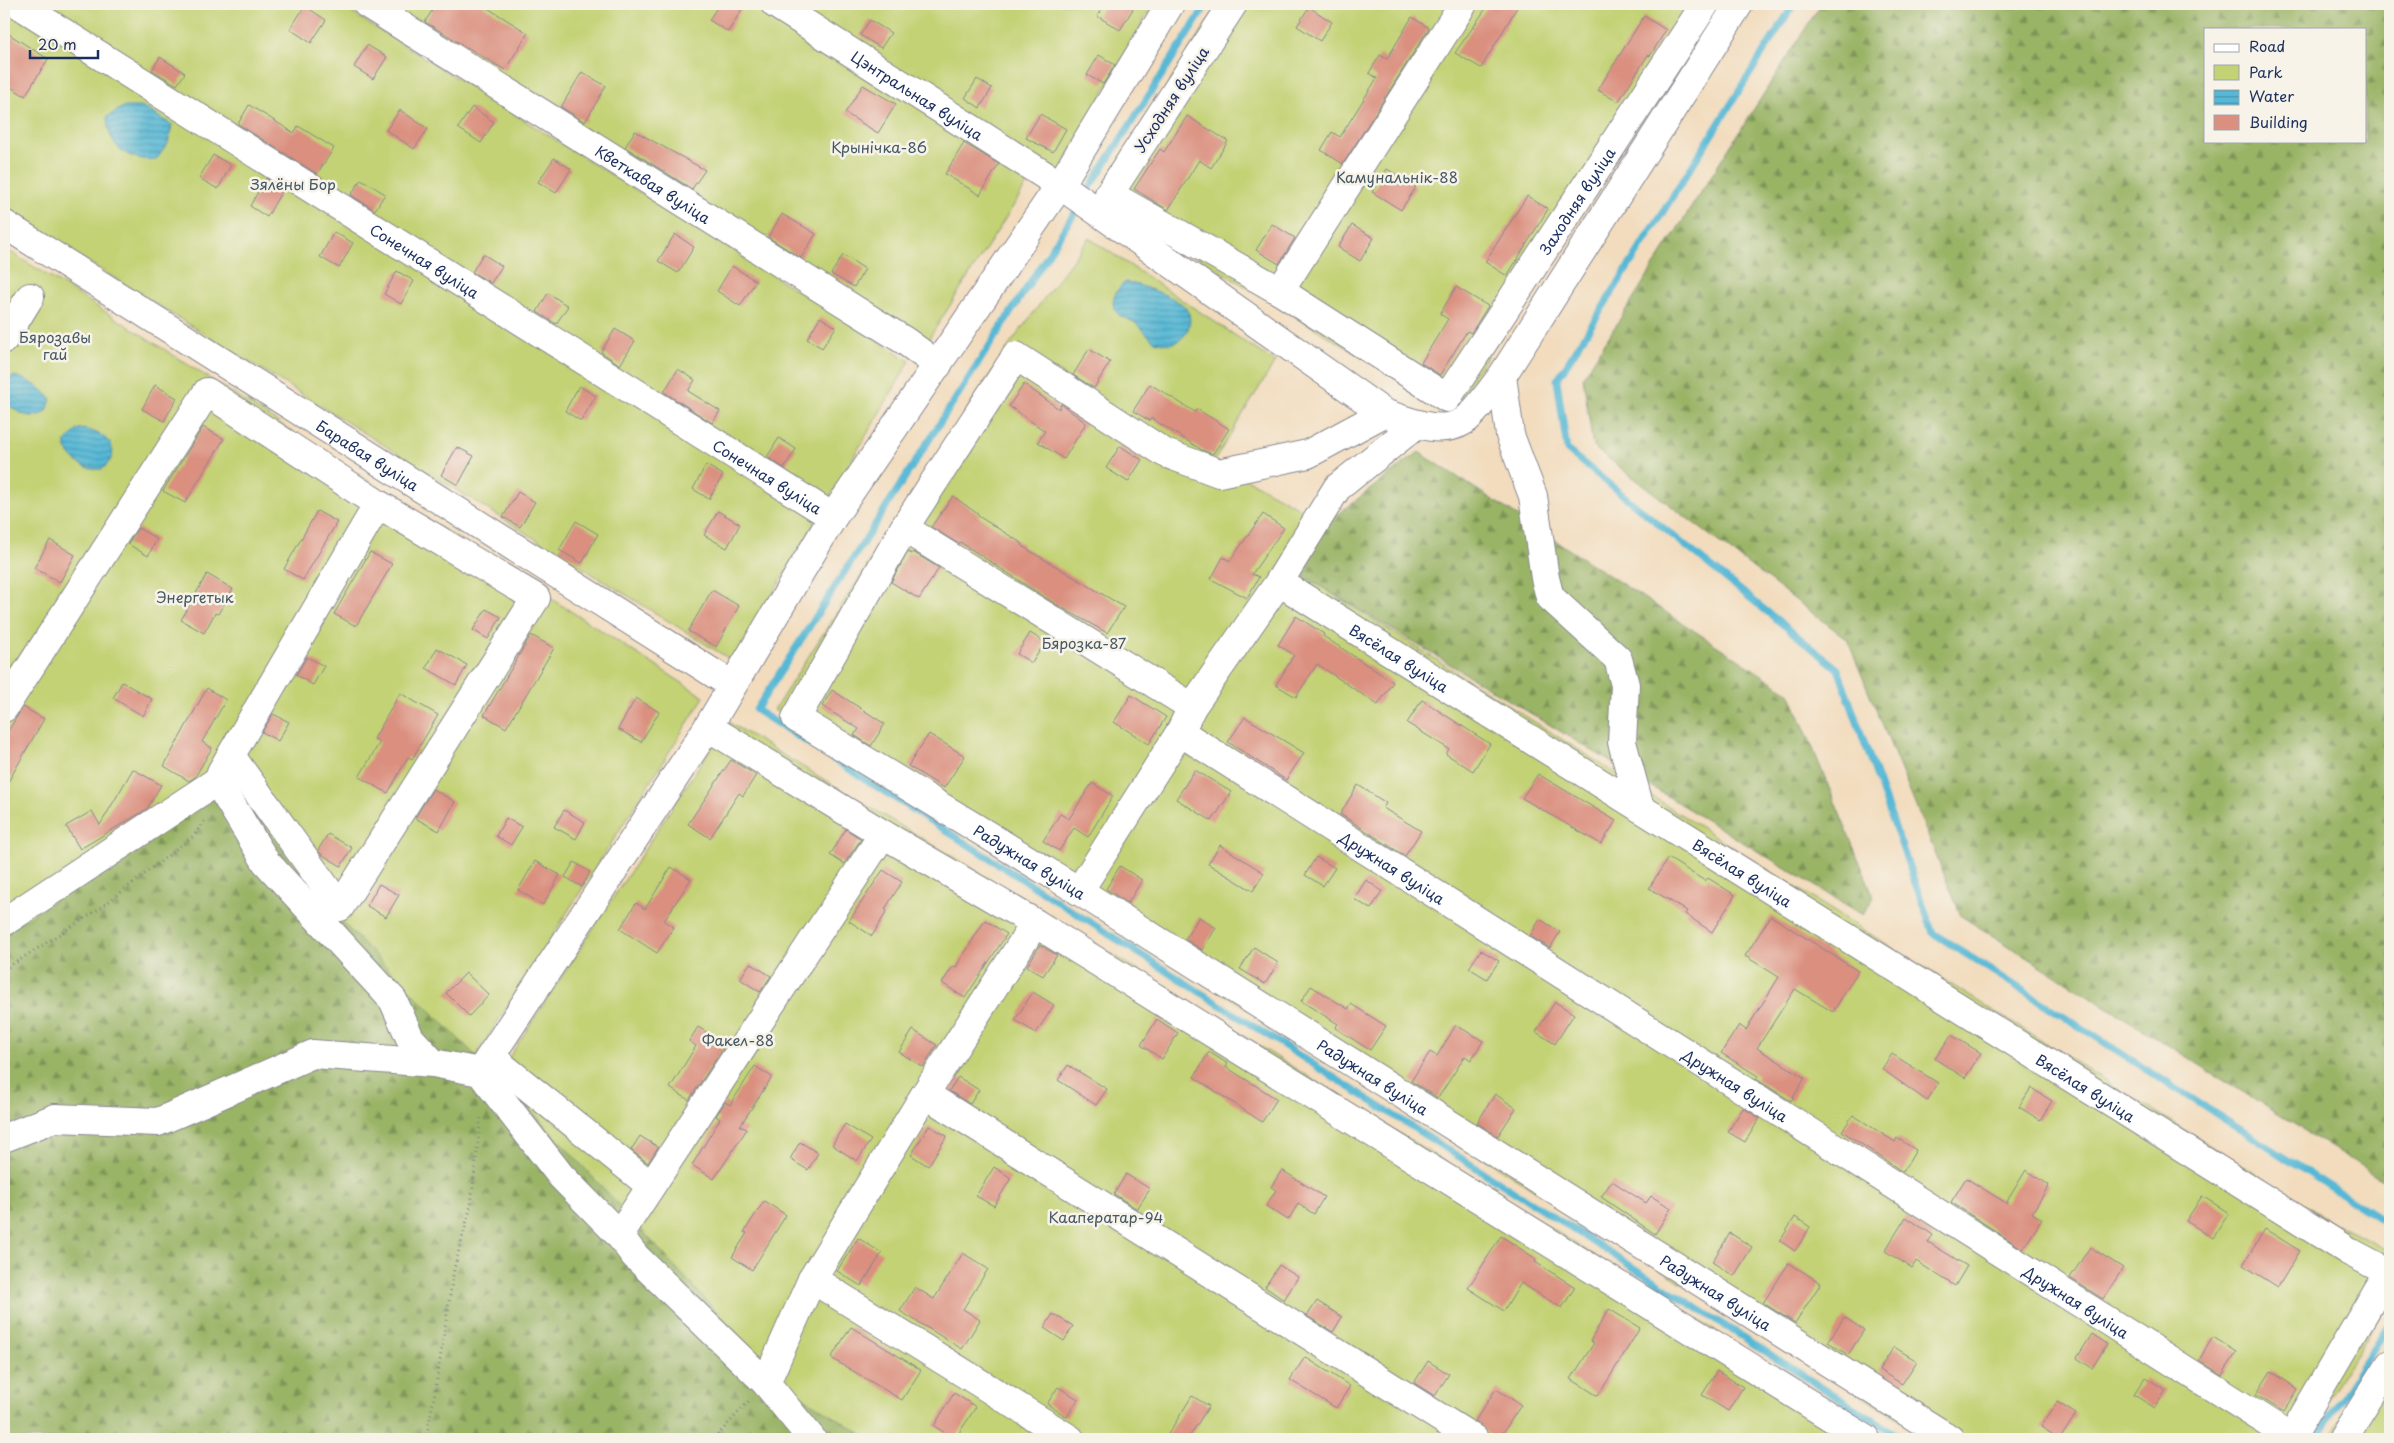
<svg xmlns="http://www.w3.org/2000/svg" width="2394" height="1443" viewBox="0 0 2394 1443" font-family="'Playpen Sans',sans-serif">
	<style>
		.forest { fill: url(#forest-firs); stroke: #5a7262; fill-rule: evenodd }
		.green { fill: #c3d274; stroke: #6f8069 }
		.water { fill: url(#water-rules); stroke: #38749a }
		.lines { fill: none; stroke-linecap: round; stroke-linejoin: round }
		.stream { stroke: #56b8d5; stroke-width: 7 }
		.building { fill: #da8f7f }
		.minor-casing { stroke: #86868e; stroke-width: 30 }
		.path { stroke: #86868e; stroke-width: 3; stroke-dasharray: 1 4; stroke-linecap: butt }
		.minor { stroke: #fff; stroke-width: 28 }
		.labels { text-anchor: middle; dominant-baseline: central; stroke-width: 5; stroke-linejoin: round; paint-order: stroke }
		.street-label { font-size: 15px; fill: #1b2f5e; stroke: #f7f3e8 }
		.park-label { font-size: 15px; fill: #455864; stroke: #f7f3e8 }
	</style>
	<defs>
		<pattern id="forest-firs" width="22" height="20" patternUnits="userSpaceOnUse" patternTransform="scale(1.25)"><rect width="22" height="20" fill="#9ab466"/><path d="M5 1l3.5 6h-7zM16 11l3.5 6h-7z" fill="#7d9357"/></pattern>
		<pattern id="water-rules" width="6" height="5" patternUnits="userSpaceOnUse" patternTransform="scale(1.25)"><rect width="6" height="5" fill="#56b8d5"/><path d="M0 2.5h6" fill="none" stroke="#4696b0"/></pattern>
	</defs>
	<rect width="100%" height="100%" fill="#f7f3e8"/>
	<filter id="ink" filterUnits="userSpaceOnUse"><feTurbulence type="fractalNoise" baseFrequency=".02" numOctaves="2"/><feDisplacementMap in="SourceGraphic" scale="10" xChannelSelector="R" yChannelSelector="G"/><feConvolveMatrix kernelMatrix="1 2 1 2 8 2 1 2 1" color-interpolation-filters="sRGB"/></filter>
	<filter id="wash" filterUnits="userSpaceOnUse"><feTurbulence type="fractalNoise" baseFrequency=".0096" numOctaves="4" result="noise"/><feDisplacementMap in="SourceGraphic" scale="20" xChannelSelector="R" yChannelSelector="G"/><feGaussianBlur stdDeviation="1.12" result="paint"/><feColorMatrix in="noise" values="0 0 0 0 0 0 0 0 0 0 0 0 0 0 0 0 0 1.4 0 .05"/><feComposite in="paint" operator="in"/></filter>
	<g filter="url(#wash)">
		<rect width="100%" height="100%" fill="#f2dcbd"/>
		<g class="forest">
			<path d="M1821 4H2390V1184L1961 916 1847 639 1593 447 1583 377ZM2205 29H2365V141H2205Z"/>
			<polygon points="1419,452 1790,693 1874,897 1863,915 1301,574 1326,523"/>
			<polygon points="235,784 785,1386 870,1439 4,1439 4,933"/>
		</g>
		<g class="green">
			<polygon points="4,4 338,4 910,361 733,661 4,210"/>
			<polygon points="385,4 1153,4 1060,171 1040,164 926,343"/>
			<polygon points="1219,4 1715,4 1452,411 1097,197"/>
			<polygon points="1089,238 1275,362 1214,461 1326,523 1301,574 1841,916 2342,1228 2390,1251 2390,1301 2302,1439 1930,1439 774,710 1005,351"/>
			<polygon points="4,248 128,326 704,697 476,1056 317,897 235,784 4,933"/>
			<polygon points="728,722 1038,908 1888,1439 870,1439 785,1386 498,1074"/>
			<polygon points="2390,1343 2390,1439 2329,1439"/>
		</g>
		<g class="water">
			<path d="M123 107H143L172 125 168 143 156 160C126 160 108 147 107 117Z"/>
			<path d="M1126 282C1141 285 1177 297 1186 308 1195 320 1187 339 1174 343 1168 345 1160 342 1154 341 1148 336 1143 329 1137 324 1132 320 1124 319 1119 315 1107 305 1116 288 1126 282Z"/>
			<path d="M14 376C27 379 43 388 51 399L47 411C31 422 16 413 4 400V381Z"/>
			<path d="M78 429C101 429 128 449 102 469 85 470 75 463 66 449V441Z"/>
		</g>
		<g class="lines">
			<g class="stream">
				<polyline points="1794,4 1557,380 1567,450 1838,669 1933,933 2382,1220"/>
				<polyline points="1084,197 1207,4"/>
				<polyline points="1079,206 756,710 1903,1439"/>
				<polyline points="2316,1439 2390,1323"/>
			</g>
		</g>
		<g id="blocks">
			<g class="building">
				<polygon points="436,4 481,4 528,33 505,70 425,22"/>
				<polygon points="719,4 745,4 728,32 709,20"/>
				<polygon points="1105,4 1136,4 1120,30 1097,16"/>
				<polygon points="1489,4 1519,4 1481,68 1455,53"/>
				<polygon points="305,6 326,20 311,43 290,29"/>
				<polygon points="1309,7 1332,22 1320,41 1297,26"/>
				<polygon points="1644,16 1666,30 1650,56 1648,55 1618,102 1598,90"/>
				<polygon points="1412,17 1429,28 1343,164 1321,150 1332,132 1340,137 1377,78 1369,73 1380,55 1387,59"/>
				<polygon points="870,20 891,33 881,48 860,35"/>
				<polygon points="4,31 48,59 25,96 4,83"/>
				<polygon points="367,45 387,57 373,79 354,67"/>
				<polygon points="1099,55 1115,65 1103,84 1087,75"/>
				<polygon points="160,57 185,73 177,85 152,70"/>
				<polygon points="582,72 606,86 585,122 561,107"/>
				<polygon points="977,79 992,88 980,108 965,98"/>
				<polygon points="863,85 896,104 878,133 845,113"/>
				<polygon points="249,105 294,133 298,126 334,148 317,174 238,124"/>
				<polygon points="472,107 494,122 481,143 458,128"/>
				<polygon points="400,110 428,129 414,149 386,130"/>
				<polygon points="1040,114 1066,129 1053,152 1026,138"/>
				<polygon points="1187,116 1228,141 1211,168 1199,160 1168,210 1134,189 1160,149 1164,152"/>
				<polygon points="635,131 705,170 692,189 625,147"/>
				<polygon points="964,143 999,164 980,195 945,174"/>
				<polygon points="213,155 231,165 218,189 199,178"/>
				<polygon points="554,158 571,169 556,193 538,182"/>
				<polygon points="1387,169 1416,187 1401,210 1372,192"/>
				<polygon points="266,178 283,189 267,217 250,206"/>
				<polygon points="361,179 385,194 375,210 351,195"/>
				<polygon points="1527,196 1548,209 1507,276 1485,262"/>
				<polygon points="782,214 816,234 801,258 768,237"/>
				<polygon points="1272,224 1295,238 1279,264 1256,250"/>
				<polygon points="1352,225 1374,238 1360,261 1338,247"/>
				<polygon points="334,232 353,243 339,268 320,257"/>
				<polygon points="675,234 694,247 678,273 658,261"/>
				<polygon points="483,254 502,266 491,283 472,272"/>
				<polygon points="843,255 865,269 854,287 831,274"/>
				<polygon points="732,266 756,281 740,306 717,291"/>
				<polygon points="397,271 414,281 401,304 384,294"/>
				<polygon points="1456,287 1488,306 1471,333 1467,331 1440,375 1421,363 1448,319 1440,314"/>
				<polygon points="548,293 568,306 556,324 537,312"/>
				<polygon points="820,317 836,327 822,348 807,339"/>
				<polygon points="615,329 635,341 620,365 601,352"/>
				<polygon points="1089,349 1110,362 1094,388 1073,375"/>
				<polygon points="678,369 695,380 688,391 720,411 712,423 664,392"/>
				<polygon points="1024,384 1059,409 1061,404 1086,423 1064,459 1038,442 1045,431 1009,406"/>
				<polygon points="1150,384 1195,412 1197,409 1229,429 1213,454 1202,450 1151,418 1150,421 1133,411"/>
				<polygon points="155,385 177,398 164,421 142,409"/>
				<polygon points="579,386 596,396 581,421 565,411"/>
				<polygon points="203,427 224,439 185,503 163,491"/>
				<polygon points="779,438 796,449 784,468 767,457"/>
				<polygon points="1120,446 1142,460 1128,482 1106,468"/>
				<polygon points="457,447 474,456 458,485 441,475"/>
				<polygon points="706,465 723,475 709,499 693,489"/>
				<polygon points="518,492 535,502 520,527 503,517"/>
				<polygon points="953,496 979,515 978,516 1023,544 1022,546 1124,607 1107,633 1054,603 960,542 959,544 931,527"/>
				<polygon points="317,511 337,522 303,580 284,569"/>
				<polygon points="718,511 740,524 727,548 704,535"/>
				<polygon points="1263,514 1284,528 1252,574 1259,577 1247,598 1211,579 1223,557 1230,561"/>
				<polygon points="576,521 598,534 582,563 559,550"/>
				<polygon points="138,528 157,539 148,556 128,544"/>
				<polygon points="50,540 75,555 60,582 34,568"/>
				<polygon points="370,552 392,564 356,626 334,614"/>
				<polygon points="908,552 912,554 913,552 939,568 919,599 891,582"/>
				<polygon points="207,574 233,589 218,614 215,613 204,633 181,620"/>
				<polygon points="712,590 739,606 716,647 688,631"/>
				<polygon points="486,609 501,617 488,639 473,630"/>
				<polygon points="1296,616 1324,634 1323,636 1393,682 1378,705 1317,664 1296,697 1276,685 1294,655 1278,645"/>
				<polygon points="1030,633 1045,642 1032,663 1017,654"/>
				<polygon points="531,635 554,648 506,728 484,715"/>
				<polygon points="437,648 467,665 456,685 426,668"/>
				<polygon points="307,657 324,666 313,685 296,675"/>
				<polygon points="122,682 152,699 143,716 113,698"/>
				<polygon points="207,688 226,700 202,742 212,748 195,777 189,781 164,766"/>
				<polygon points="832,690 885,724 871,746 854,735 859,729 822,706"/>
				<polygon points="400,693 438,715 412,759 408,757 388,793 359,777 380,742 374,739"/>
				<polygon points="1131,695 1166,717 1149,744 1114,722"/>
				<polygon points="636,698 659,712 641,742 618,729"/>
				<polygon points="1422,700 1490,744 1473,771 1446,754 1449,749 1407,723"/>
				<polygon points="23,707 44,719 4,789 4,737"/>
				<polygon points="273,714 289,722 278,741 262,732"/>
				<polygon points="1245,717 1304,753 1286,780 1228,742"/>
				<polygon points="929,734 965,756 944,788 908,766"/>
				<polygon points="731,760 756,775 743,796 739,793 710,838 688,824"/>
				<polygon points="133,769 161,785 147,809 80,849 66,826 92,811 100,825"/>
				<polygon points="1195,770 1231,792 1212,821 1176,799"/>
				<polygon points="1538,774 1616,821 1601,844 1522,798"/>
				<polygon points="1092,783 1113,796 1088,837 1074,828 1059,851 1043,841 1060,814 1069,819"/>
				<polygon points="1358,785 1386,803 1383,808 1421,831 1405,856 1340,814"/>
				<polygon points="433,789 455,802 439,831 415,818"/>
				<polygon points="564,810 585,822 576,839 554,827"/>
				<polygon points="506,818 522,827 511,845 496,836"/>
				<polygon points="846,829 861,839 844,864 830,855"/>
				<polygon points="328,834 352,848 341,866 321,854 318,850"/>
				<polygon points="1220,845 1264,873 1253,891 1208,864"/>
				<polygon points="1316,857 1335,868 1323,886 1305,875"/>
				<polygon points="1668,858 1705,881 1708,878 1735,895 1712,932 1685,914 1687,911 1649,888"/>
				<polygon points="535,861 560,875 543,905 518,890"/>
				<polygon points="574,862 590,872 582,887 565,877"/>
				<polygon points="1120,866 1142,880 1128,903 1106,889"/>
				<polygon points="671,867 691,879 664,921 674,927 657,953 620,929 636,903 645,909"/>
				<polygon points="883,870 902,882 885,909 887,911 872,936 849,921"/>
				<polygon points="1366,880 1382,891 1371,909 1354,899"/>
				<polygon points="379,884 399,895 386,917 367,906"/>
				<polygon points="1771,916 1858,971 1833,1012 1795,989 1757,1048 1805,1078 1791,1101 1756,1079 1758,1076 1721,1053 1739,1025 1746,1030 1779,977 1745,956"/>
				<polygon points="1199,917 1216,928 1202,950 1185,939"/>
				<polygon points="1540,919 1560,932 1550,948 1530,936"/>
				<polygon points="985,920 1007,934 965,998 942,983 953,966 956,967"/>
				<polygon points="1040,945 1057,955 1043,976 1027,966"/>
				<polygon points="1254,947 1278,963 1265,984 1240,969"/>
				<polygon points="1481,950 1499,961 1487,979 1469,968"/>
				<polygon points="750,963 771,976 760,992 740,979"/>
				<polygon points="466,973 489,995 469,1016 446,993"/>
				<polygon points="1311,986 1348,1009 1351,1004 1386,1026 1370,1050 1335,1028 1338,1024 1301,1001"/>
				<polygon points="1033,992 1054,1005 1036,1033 1015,1020"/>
				<polygon points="1555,1002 1574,1014 1555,1044 1536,1032"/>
				<polygon points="1157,1019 1178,1033 1162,1059 1141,1045"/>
				<polygon points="1456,1025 1483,1041 1471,1060 1465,1056 1438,1098 1411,1081 1430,1052 1437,1056"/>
				<polygon points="698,1027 726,1044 689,1100 670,1088 696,1046 689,1041"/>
				<polygon points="913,1030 937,1045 923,1067 899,1052"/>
				<polygon points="1951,1035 1981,1053 1965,1078 1935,1059"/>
				<polygon points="1209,1052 1228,1064 1226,1067 1277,1099 1262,1122 1194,1077"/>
				<polygon points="1892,1054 1938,1083 1927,1101 1882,1069"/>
				<polygon points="1068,1065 1107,1089 1096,1105 1058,1080"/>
				<polygon points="755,1066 772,1077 740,1126 747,1129 714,1179 692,1165 720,1119 716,1116 725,1102 730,1105"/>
				<polygon points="958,1077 979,1090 970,1104 949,1091"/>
				<polygon points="2031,1088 2052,1101 2040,1120 2019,1107"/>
				<polygon points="1495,1094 1516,1108 1498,1136 1477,1123"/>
				<polygon points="1743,1108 1760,1118 1745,1142 1728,1132"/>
				<polygon points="1853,1115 1895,1142 1897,1138 1916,1150 1903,1172 1842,1131"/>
				<polygon points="845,1124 871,1140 857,1161 832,1145"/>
				<polygon points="929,1126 947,1136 928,1166 911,1155"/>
				<polygon points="640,1136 658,1147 648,1163 631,1150"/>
				<polygon points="800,1142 818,1153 808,1170 790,1159"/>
				<polygon points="994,1167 1011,1178 994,1206 976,1196"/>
				<polygon points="1282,1170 1324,1197 1314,1214 1298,1204 1288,1220 1266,1206 1276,1190 1271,1187"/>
				<polygon points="2026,1170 2049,1185 2032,1213 2042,1219 2023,1249 1951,1202 1966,1178 2006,1203"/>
				<polygon points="1126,1174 1150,1189 1137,1209 1114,1194"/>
				<polygon points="1612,1181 1646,1203 1651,1196 1671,1208 1655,1234 1601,1197"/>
				<polygon points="2202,1196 2229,1213 2213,1238 2186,1221"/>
				<polygon points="764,1201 786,1215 752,1270 732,1257 747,1233 744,1232"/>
				<polygon points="1795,1217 1810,1227 1795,1251 1780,1241"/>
				<polygon points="1906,1217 1933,1235 1928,1242 1967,1266 1955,1286 1916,1261 1912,1268 1885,1251"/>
				<polygon points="2265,1229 2300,1251 2278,1287 2243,1265"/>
				<polygon points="1730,1233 1752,1247 1734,1276 1712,1262"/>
				<polygon points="1501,1236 1536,1259 1535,1262 1575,1287 1562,1308 1521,1283 1504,1311 1468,1288"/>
				<polygon points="858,1238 882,1253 861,1286 837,1271"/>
				<polygon points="2090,1247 2123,1268 2103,1299 2070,1278"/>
				<polygon points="963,1253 988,1269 963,1309 980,1320 962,1349 900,1311 915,1287 934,1299"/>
				<polygon points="1789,1263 1821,1283 1795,1323 1763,1303"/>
				<polygon points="1279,1265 1298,1277 1284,1300 1265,1287"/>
				<polygon points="1317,1301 1342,1317 1333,1332 1307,1316"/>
				<polygon points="1609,1309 1640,1328 1598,1396 1571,1379 1594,1343 1590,1341"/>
				<polygon points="1053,1314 1073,1326 1064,1341 1044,1328"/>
				<polygon points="1844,1317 1864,1330 1848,1355 1828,1342"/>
				<polygon points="851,1327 921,1370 902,1400 831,1358"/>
				<polygon points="2092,1334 2107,1344 2092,1368 2077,1358"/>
				<polygon points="2213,1337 2237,1352 2222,1375 2199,1360"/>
				<polygon points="1894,1347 1917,1361 1902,1384 1879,1370"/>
				<polygon points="1305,1357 1350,1386 1336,1408 1290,1380"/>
				<polygon points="1428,1361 1449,1374 1435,1396 1414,1383"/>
				<polygon points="1717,1371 1743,1387 1728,1411 1702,1395"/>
				<polygon points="2271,1371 2298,1389 2284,1412 2256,1395"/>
				<polygon points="2145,1377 2166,1390 2155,1408 2134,1395"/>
				<polygon points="1058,1387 1078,1399 1067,1417 1047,1404"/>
				<polygon points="1496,1389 1521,1405 1499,1439 1488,1434 1475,1421"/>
				<polygon points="954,1393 976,1407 955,1439 934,1426"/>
				<polygon points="1192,1396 1209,1406 1188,1439 1165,1439"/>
				<polygon points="2057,1402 2076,1414 2060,1439 2041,1427"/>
			</g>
		</g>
	</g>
	<g filter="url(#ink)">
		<use href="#blocks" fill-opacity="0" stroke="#86868e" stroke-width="1"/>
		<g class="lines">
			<g class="minor-casing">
				<g id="minor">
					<path id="s1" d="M18 4 833 517"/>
					<path id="s2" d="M367 4 905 341 938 365"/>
					<path id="s3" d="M775 4 1060 185 1384 413C1408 421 1440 436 1464 421 1474 415 1494 386 1502 376L1739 4"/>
					<path id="s4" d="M1233 4 1109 194 1280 291 1447 398 1705 4"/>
					<path id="s5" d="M4 224 732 685"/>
					<polyline points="1280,291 1463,4"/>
					<polyline points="4,339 30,297"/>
					<polyline points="1502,376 1510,435 1533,496 1545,578 1550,597 1618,659 1625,685 1622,742 1640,808"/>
					<path id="s6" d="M1384 413 1308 454 1219 473 1165 453 1016 356 904 528 796 718 1079 891 1950 1439"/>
					<path id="s7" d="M1417 424 1337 488 1279 582 2348 1251 2388 1272"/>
					<polyline points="904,528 1192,707"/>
					<polyline points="4,708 207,392 378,504 536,598 340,907 231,756"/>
					<path id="s8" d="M1180 732 2291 1437"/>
					<polyline points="221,772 378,504"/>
					<polyline points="1079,891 1180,732 1192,707 1279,582"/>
					<polyline points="4,922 217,781 266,862 393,1000 410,1038 433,1063 480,1072 561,1176 619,1235 635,1256 766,1383 812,1439"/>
					<polyline points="1035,923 1866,1439"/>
					<polyline points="491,1057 651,1186"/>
					<polyline points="480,1072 708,727"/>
					<polyline points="925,1094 1474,1439"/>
					<polyline points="4,1138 55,1118 158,1122 313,1054 433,1063"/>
					<polyline points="619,1235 883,834"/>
					<polyline points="812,1279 1070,1439"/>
					<polyline points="766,1383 812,1279 925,1094 1035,923 883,834 708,727 833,517 1060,185 1170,4"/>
					<polyline points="2290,1439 2390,1269"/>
					<polyline points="2343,1439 2390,1364"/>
				</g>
			</g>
			<g class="path">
				<polyline points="4,970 99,909 195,835 205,820"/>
				<polyline points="426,1439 435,1392 454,1269 471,1205 481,1115"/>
				<polyline points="714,1439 750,1400"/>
			</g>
			<use href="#minor" class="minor"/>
		</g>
	</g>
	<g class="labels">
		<g class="street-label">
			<text stroke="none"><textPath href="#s3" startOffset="169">Цэнтральная вуліца</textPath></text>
			<text transform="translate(1171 99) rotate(-57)">Усходняя вуліца</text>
			<text stroke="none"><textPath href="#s2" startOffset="338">Кветкавая вуліца</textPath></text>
			<text stroke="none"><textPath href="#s4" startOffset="858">Заходняя вуліца</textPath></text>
			<text stroke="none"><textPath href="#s1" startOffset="481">Сонечная вуліца</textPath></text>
			<text stroke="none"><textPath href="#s5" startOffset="431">Баравая вуліца</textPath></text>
			<text stroke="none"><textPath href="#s1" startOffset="886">Сонечная вуліца</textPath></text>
			<text stroke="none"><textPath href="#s7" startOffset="355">Вясёлая вуліца</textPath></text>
			<text stroke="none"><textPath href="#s6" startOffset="1111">Радужная вуліца</textPath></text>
			<text stroke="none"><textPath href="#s8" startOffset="252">Дружная вуліца</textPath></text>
			<text stroke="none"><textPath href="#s7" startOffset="760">Вясёлая вуліца</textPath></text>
			<text stroke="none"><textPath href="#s6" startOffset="1516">Радужная вуліца</textPath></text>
			<text stroke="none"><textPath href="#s8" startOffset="658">Дружная вуліца</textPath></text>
			<text stroke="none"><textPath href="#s7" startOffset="1165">Вясёлая вуліца</textPath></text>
			<text stroke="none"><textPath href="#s6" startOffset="1921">Радужная вуліца</textPath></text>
			<text stroke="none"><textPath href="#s8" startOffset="1062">Дружная вуліца</textPath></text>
		</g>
		<g class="park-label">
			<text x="879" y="146">Крынічка-86</text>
			<text x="1397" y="176">Камунальнік-88</text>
			<text x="293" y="183">Зялёны Бор</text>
			<text x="55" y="336">Бярозавы<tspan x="55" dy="17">гай</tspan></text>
			<text x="195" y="596">Энергетык</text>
			<text x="1084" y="642">Бярозка-87</text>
			<text x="738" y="1039">Факел-88</text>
			<text x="1106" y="1216">Кааператар-94</text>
		</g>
	</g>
	<rect width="2394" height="1443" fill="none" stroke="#f7f3e8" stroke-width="20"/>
	<rect x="2204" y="28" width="162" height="115" fill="#f7f3e8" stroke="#9fa5b1"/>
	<rect x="2214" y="44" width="25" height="8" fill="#ffffff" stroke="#9fa5b1"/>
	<text x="2249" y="52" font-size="15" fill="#1b2f5e">Road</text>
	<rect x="2214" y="65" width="25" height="15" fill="#c3d274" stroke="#9fa5b1"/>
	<text x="2249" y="78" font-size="15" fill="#1b2f5e">Park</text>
	<rect x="2214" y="90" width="25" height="15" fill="url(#water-rules)" stroke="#9fa5b1"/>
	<text x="2249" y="102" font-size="15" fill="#1b2f5e">Water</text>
	<rect x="2214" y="115" width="25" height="15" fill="#da8f7f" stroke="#9fa5b1"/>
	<text x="2249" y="128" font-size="15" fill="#1b2f5e">Building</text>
	<path d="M30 50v8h68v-8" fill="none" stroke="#1b2f5e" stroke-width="2.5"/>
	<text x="38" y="50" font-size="15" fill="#1b2f5e" stroke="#f7f3e8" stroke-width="4" paint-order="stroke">20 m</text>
</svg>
